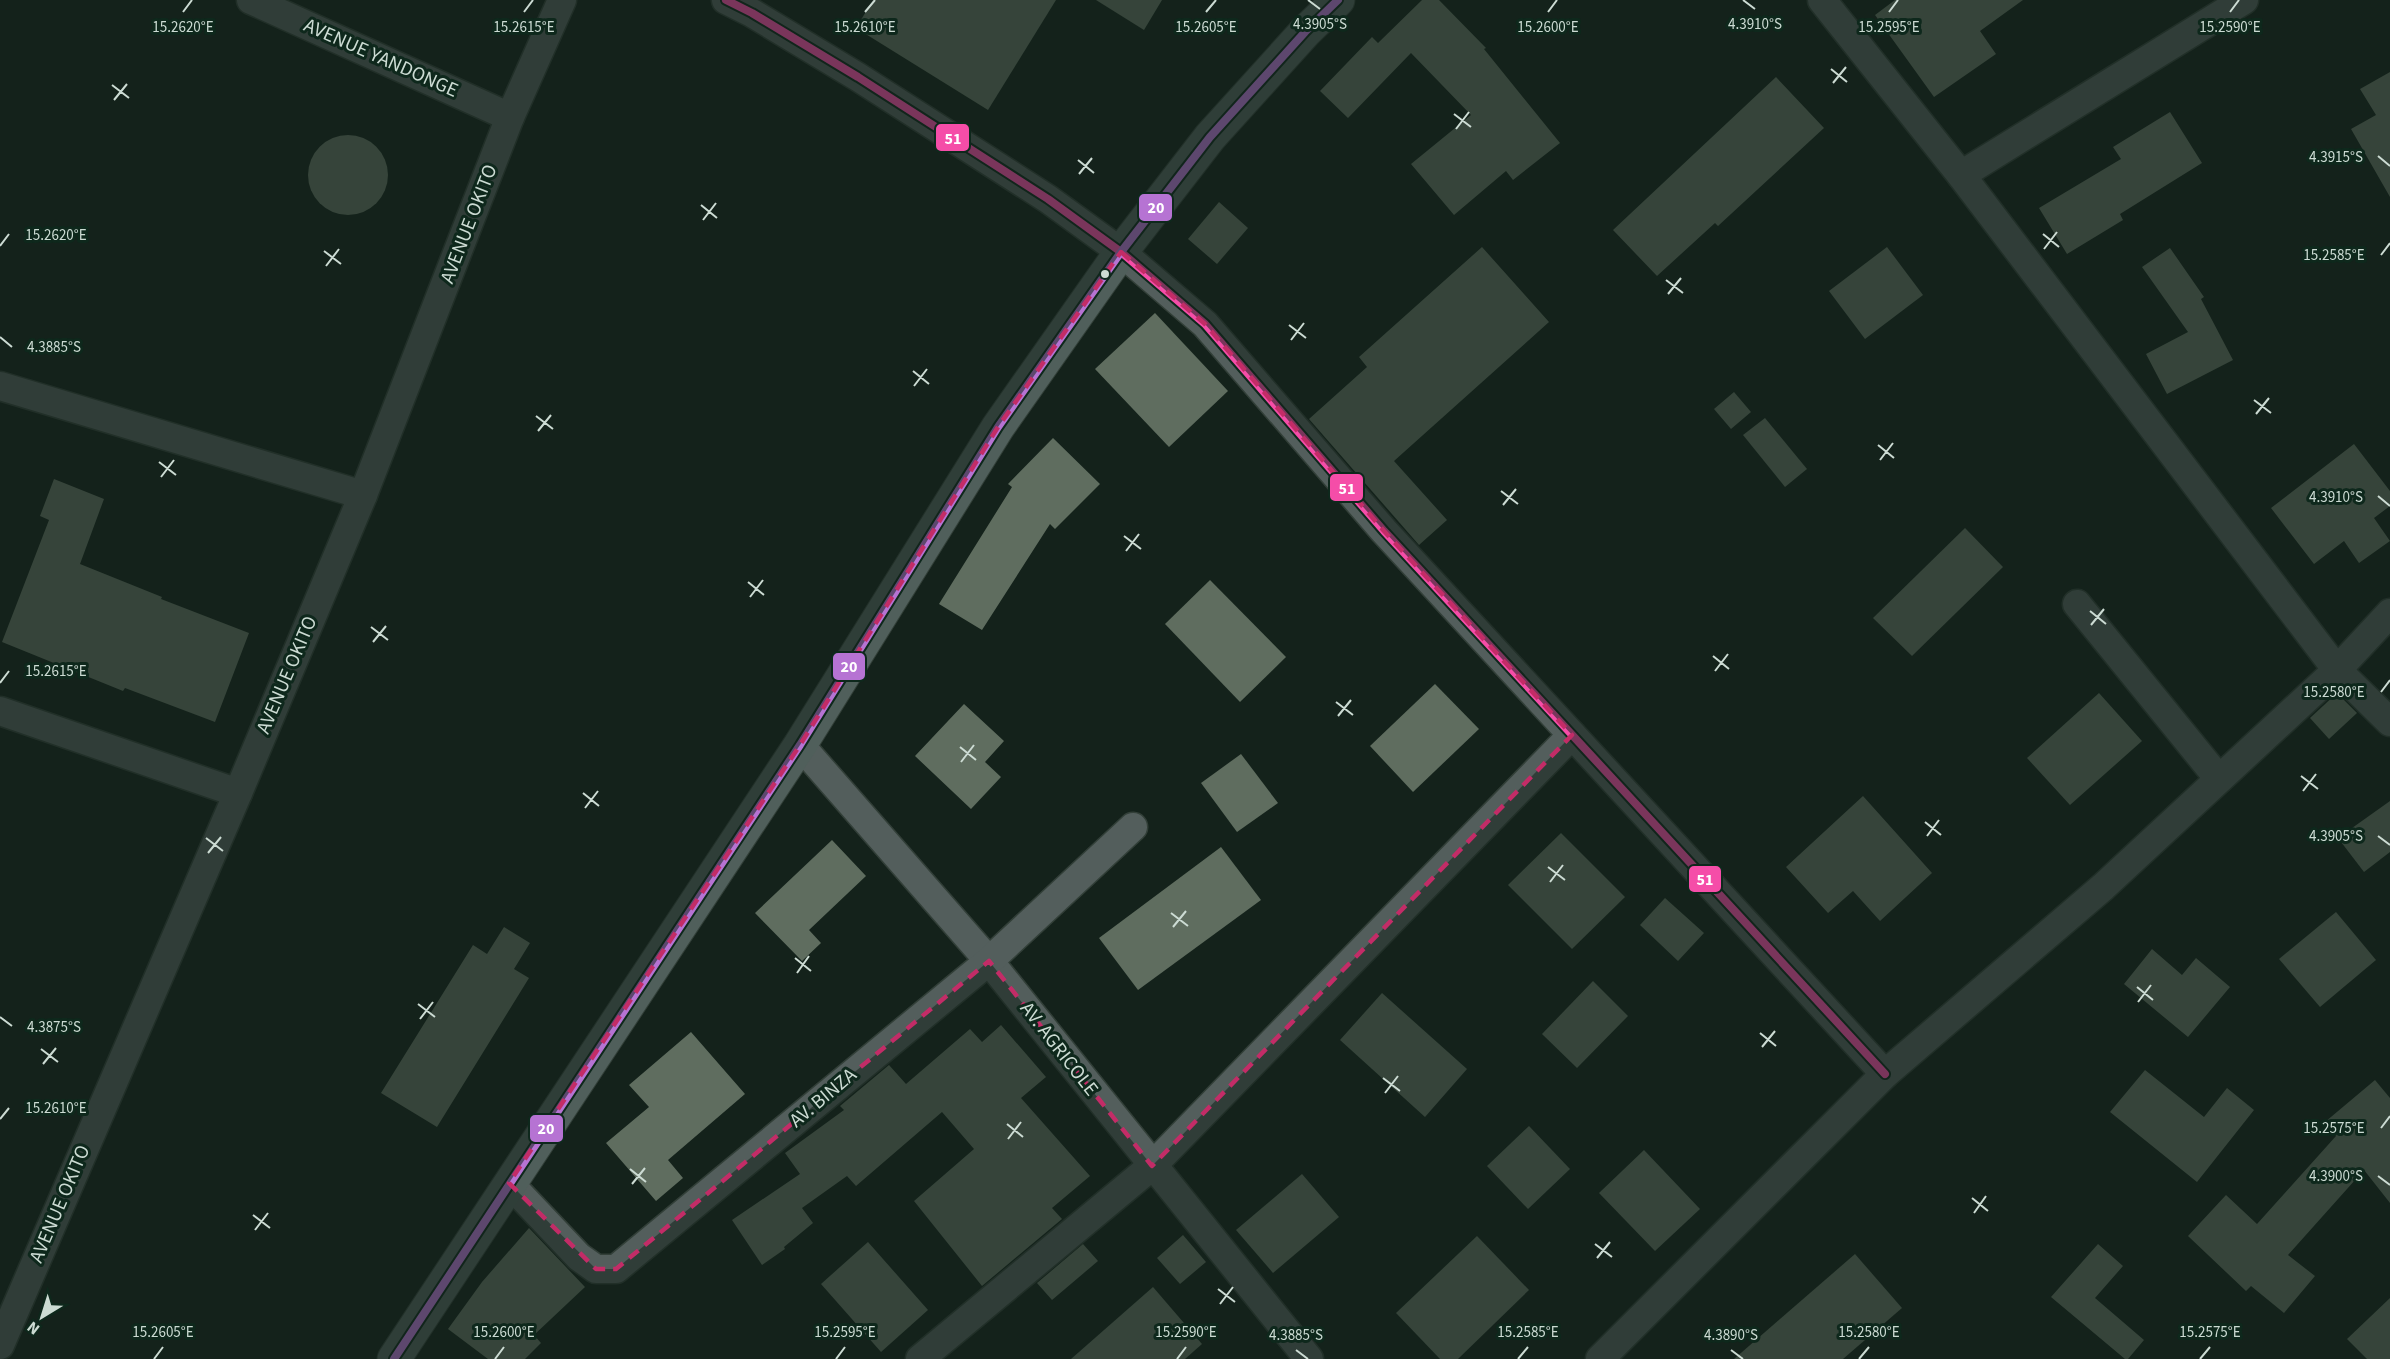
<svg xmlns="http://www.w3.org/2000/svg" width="2390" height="1359" viewBox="0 0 2390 1359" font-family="'Source Sans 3',sans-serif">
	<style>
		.building { fill: #5f6d5f }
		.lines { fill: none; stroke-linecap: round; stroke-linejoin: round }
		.minor-casing { stroke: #323f38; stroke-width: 31 }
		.primary-casing { stroke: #323f38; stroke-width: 35 }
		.minor { stroke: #535e5c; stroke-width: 28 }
		.primary { stroke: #505f5b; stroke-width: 33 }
		.bus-1-casing { stroke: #0e281c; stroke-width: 12 }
		.bus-2-casing { stroke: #0e281c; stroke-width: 12 }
		.bus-1 { stroke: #f54da8; stroke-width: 8 }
		.bus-2 { stroke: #b673d3; stroke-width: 8 }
		.marked { fill: none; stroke: #c32c67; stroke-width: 4.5; stroke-dasharray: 12 8; stroke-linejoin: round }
		.ticks { fill: none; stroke: #ccdbd3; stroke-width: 2 }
		.bus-dot { fill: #ccdbd3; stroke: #0e281c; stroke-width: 2 }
		.labels { text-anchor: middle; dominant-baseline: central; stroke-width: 6; stroke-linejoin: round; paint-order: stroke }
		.street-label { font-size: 20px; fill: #ccdbd3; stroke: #0e281c }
		.ticks-label { font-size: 15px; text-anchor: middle; fill: #ccdbd3; stroke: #0e281c; stroke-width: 6; stroke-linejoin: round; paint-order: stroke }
		.line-badge { stroke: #0e281c; stroke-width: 2 }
		.badge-label { font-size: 16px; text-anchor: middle; font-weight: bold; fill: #fff }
	</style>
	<rect width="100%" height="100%" fill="#14221b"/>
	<g class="building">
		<polygon points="873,0 1056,0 988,110 856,28"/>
		<polygon points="1096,0 1162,0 1144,30"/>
		<polygon points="1422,0 1439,0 1486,48 1484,49 1560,143 1513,180 1506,171 1454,215 1411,164 1471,115 1411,53 1348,118 1320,91 1372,37 1378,43"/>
		<polygon points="1895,0 2023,0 1980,31 1996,54 1934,97 1875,15"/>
		<polygon points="2390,72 2390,197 2351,129 2376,115 2360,89"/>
		<polygon points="1776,77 1824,128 1718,226 1715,223 1657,276 1613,230"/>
		<polygon points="2170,112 2202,163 2120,214 2123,220 2067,254 2039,208 2121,159 2113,147"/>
		<circle cx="348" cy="175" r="40"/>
		<polygon points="1219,202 1248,228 1217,264 1188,239"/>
		<polygon points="1482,247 1549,322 1394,461 1447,520 1419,545 1309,419 1367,367 1359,357"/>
		<polygon points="1887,247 1923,295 1865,339 1829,291"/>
		<polygon points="2170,248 2204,297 2201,299 2233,360 2167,394 2146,354 2188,332 2142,267"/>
		<polygon points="1155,313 1228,391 1169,447 1095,369"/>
		<polygon points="1734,392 1751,412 1731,429 1714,409"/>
		<polygon points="1765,418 1807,469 1785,487 1743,435"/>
		<polygon points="1053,438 1100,484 1055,529 1050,524 982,630 939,604 1012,487 1008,484"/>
		<polygon points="2354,444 2390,491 2390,506 2374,518 2390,541 2359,563 2344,541 2314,564 2271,508"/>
		<polygon points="54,479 104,499 80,564 162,597 161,599 249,633 215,722 125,688 123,691 2,642 49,520 40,516"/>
		<polygon points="1965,528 2003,567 1912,656 1873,618"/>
		<polygon points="1210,580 1286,657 1240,702 1165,624"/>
		<polygon points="1435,684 1479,729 1413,792 1370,746"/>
		<polygon points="2099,693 2142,741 2070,805 2027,758"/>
		<polygon points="2337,693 2357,713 2329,739 2310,718"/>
		<polygon points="964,704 1004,741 985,762 1001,777 971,809 915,756"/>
		<polygon points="1241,754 1278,803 1237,832 1201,783"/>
		<polygon points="1863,796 1932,873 1880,921 1853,891 1828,913 1786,867"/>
		<polygon points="2390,801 2390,852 2364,872 2338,838"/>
		<polygon points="1561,833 1625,897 1572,949 1508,885"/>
		<polygon points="832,840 866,876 809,930 821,943 802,961 755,913"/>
		<polygon points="1221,847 1261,900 1138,990 1099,938"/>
		<polygon points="1665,898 1704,933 1678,961 1640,925"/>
		<polygon points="2336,912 2376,960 2320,1007 2279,959"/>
		<polygon points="504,927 530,943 514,969 529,978 437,1127 381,1093 473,945 487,954"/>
		<polygon points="2152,949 2182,975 2196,958 2230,987 2188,1037 2124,984"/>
		<polygon points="1593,981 1628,1016 1577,1068 1542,1034"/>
		<polygon points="1382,993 1467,1069 1425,1117 1340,1040"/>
		<polygon points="1001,1025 1046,1077 1021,1098 1090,1176 1052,1208 1062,1219 982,1286 914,1201 974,1149 942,1112 856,1186 847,1176 802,1208 813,1223 784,1247 785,1249 762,1265 732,1220 800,1174 785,1153 844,1110 840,1106 889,1065 906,1084 970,1029 982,1042"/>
		<polygon points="691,1032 745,1094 668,1160 683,1178 656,1201 606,1143 649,1107 629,1085"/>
		<polygon points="2145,1070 2204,1117 2227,1088 2254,1110 2197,1182 2110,1112"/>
		<polygon points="2375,1080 2390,1098 2390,1203 2364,1170 2288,1255 2315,1276 2284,1313 2251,1286 2246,1291 2188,1236 2226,1195 2257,1224 2336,1136 2325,1122"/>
		<polygon points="1529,1126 1570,1169 1528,1209 1487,1166"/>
		<polygon points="1644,1150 1700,1209 1655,1251 1599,1193"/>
		<polygon points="1302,1174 1339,1217 1273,1273 1236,1230"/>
		<polygon points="529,1228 585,1287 534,1335 541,1343 525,1359 488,1359 448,1329 482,1282"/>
		<polygon points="1183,1235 1206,1262 1180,1284 1157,1258"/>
		<polygon points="1477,1236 1529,1290 1458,1359 1440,1359 1396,1313"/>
		<polygon points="868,1242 928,1310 881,1352 821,1284"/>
		<polygon points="1083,1244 1098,1261 1052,1300 1037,1283"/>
		<polygon points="2098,1244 2123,1266 2095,1298 2144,1340 2128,1359 2125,1359 2051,1297"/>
		<polygon points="1855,1254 1902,1308 1843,1359 1734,1359"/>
		<polygon points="1153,1287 1202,1344 1185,1359 1071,1359"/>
		<polygon points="2390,1298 2390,1359 2367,1359 2347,1339"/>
	</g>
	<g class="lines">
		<g class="minor-casing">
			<g id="minor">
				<polyline points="251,0 510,117"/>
				<polyline points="726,0 752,13 858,77 1048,199 1121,252 1205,324 1384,531 1885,1074"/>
				<polyline points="1822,0 1961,175 2337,670 2390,722"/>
				<polyline points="1961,175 2244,0"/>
				<polyline points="0,386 363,495"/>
				<polyline points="2077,604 2219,779"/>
				<polyline points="0,711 238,793"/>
				<polyline points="800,745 989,961 1309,1359"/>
				<polyline points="509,1183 579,1257 596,1269 616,1269 989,961 1133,827"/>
				<polyline points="0,1345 238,793 363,495 510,117 562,0"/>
				<polyline points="920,1359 1152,1166 1572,735"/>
				<polyline points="1600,1359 1885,1074 2103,887 2337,670 2390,613"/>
			</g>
		</g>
		<g class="primary-casing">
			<polyline id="primary" points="394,1359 800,745 998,427 1121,252 1210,137 1305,32 1338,0"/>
		</g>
		<use href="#minor" class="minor"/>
		<use href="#primary" class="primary"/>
		<g class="bus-1-casing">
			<polyline id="bus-1" points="726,0 752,13 858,77 1048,199 1121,252 1205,324 1384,531 1885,1074"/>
		</g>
		<g class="bus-2-casing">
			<polyline id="bus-2" points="394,1359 800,745 998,427 1121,252 1210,137 1305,32 1338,0"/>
		</g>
		<use href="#bus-1" class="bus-1"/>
		<use href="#bus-2" class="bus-2"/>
	</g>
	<path d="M0 0H2390V1359H0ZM1121 252 1205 324 1384 531 1572 735 1152 1166 989 961 616 1269H596L509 1183 800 745 998 427Z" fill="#14221b" fill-opacity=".55" fill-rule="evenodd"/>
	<path class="marked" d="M1121 252 1205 324 1384 531 1572 735 1152 1166 989 961 616 1269H596L509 1183 800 745 998 427Z"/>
	<path class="ticks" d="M1308 0 1320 9M1743 0 1755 9M183 12 192 0M524 12 533 0M865 12 875 0M1206 12 1216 0M1548 12 1557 0M1889 12 1898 0M2230 12 2239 0M1831 69 1847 82M1833 83 1846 67M112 85 129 98M114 100 127 84M1454 114 1471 127M1456 129 1469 112M2378 156 2390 166M1078 160 1094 173M1079 174 1092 158M701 205 717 218M703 220 716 203M2043 234 2059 247M0 246 9 234M2044 249 2057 232M324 251 341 264M2381 255 2390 243M326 266 339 249M1666 280 1683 293M1668 294 1681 278M1289 325 1306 338M0 337 12 347M1291 340 1304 323M913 371 929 384M914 386 927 369M2254 400 2271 413M2256 414 2269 398M536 416 553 429M538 431 551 415M1878 445 1894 458M1880 460 1893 443M159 462 176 475M161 477 174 460M1501 491 1518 504M2378 496 2390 506M1503 505 1516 489M1124 536 1141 549M1126 551 1139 534M748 582 764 595M750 597 763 580M2090 611 2106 624M2091 625 2104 609M371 627 388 640M373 642 386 626M1713 656 1729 669M1715 671 1728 654M0 683 9 671M2381 692 2390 680M1336 702 1353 715M1338 716 1351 700M960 747 976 760M961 762 974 745M2301 776 2318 789M2303 791 2316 774M583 793 599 806M585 808 598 791M1925 822 1941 835M1927 836 1939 820M2378 836 2390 845M206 838 223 851M208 853 221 837M1548 867 1565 880M1550 882 1563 865M1171 913 1188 926M1173 927 1186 911M795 958 811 971M797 973 809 956M2137 987 2153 1000M2138 1002 2151 985M418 1004 435 1017M0 1017 12 1026M420 1019 433 1002M1760 1033 1776 1046M1762 1047 1775 1031M41 1049 58 1062M43 1064 56 1048M1383 1078 1400 1091M1385 1093 1398 1076M0 1119 9 1108M1007 1124 1023 1137M2381 1128 2390 1116M1008 1139 1021 1122M630 1169 646 1182M2378 1176 2390 1185M632 1184 645 1168M1972 1198 1988 1211M1974 1213 1986 1196M253 1215 270 1228M255 1230 268 1213M1595 1244 1612 1257M1597 1258 1610 1242M1218 1289 1235 1302M1220 1304 1233 1287M1296 1350 1308 1359M1731 1350 1743 1359M154 1359 163 1347M495 1359 504 1347M836 1359 845 1347M1177 1359 1186 1347M1518 1359 1528 1347M1859 1359 1869 1347M2200 1359 2210 1347"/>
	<circle class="bus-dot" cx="1105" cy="274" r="5"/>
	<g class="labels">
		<g class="street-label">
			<text transform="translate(381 58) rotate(24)">AVENUE YANDONGE</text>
			<text transform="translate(469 224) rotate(-69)">AVENUE OKITO</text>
			<text transform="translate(287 675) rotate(-67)">AVENUE OKITO</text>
			<text transform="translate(1059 1049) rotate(52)">AV. AGRICOLE</text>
			<text transform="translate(823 1098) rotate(-40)">AV. BINZA</text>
			<text transform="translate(60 1204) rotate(-67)">AVENUE OKITO</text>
		</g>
	</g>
	<g class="ticks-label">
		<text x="1320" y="29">4.3905°S</text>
		<text x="1755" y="29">4.3910°S</text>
		<text x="1548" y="32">15.2600°E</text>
		<text x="1889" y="32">15.2595°E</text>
		<text x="2230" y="32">15.2590°E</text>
		<text x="183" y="32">15.2620°E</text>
		<text x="524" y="32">15.2615°E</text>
		<text x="865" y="32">15.2610°E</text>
		<text x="1206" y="32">15.2605°E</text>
		<text x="2336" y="162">4.3915°S</text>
		<text x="56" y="240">15.2620°E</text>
		<text x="2334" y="260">15.2585°E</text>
		<text x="54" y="352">4.3885°S</text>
		<text x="2336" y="502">4.3910°S</text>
		<text x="56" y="676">15.2615°E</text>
		<text x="2334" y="697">15.2580°E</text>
		<text x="2336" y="841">4.3905°S</text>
		<text x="54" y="1032">4.3875°S</text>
		<text x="56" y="1113">15.2610°E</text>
		<text x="2334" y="1133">15.2575°E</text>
		<text x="2336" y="1181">4.3900°S</text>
		<text x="163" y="1337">15.2605°E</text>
		<text x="504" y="1337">15.2600°E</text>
		<text x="845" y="1337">15.2595°E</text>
		<text x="1186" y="1337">15.2590°E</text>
		<text x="1528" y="1337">15.2585°E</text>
		<text x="1869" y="1337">15.2580°E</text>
		<text x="2210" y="1337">15.2575°E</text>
		<text x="1296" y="1340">4.3885°S</text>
		<text x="1731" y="1340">4.3890°S</text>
	</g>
	<g class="line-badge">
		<rect x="935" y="123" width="35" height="29" rx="6" fill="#f54da8"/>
		<rect x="1138" y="193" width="35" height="29" rx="6" fill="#b673d3"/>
		<rect x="1329" y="473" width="35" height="29" rx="6" fill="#f54da8"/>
		<rect x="832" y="652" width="34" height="29" rx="6" fill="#b673d3"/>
		<rect x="1688" y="865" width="34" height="28" rx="6" fill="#f54da8"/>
		<rect x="529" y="1114" width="35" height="29" rx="6" fill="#b673d3"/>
	</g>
	<g class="badge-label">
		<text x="953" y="144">51</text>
		<text x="1156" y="213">20</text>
		<text x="1347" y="494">51</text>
		<text x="849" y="672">20</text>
		<text x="1705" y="885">51</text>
		<text x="546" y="1134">20</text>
	</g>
	<g transform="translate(42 1317) rotate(218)" stroke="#0e281c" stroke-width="4.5" paint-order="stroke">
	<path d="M0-4.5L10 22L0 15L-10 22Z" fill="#ccdbd3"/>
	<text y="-9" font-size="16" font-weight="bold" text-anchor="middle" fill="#ccdbd3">N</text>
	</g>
</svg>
